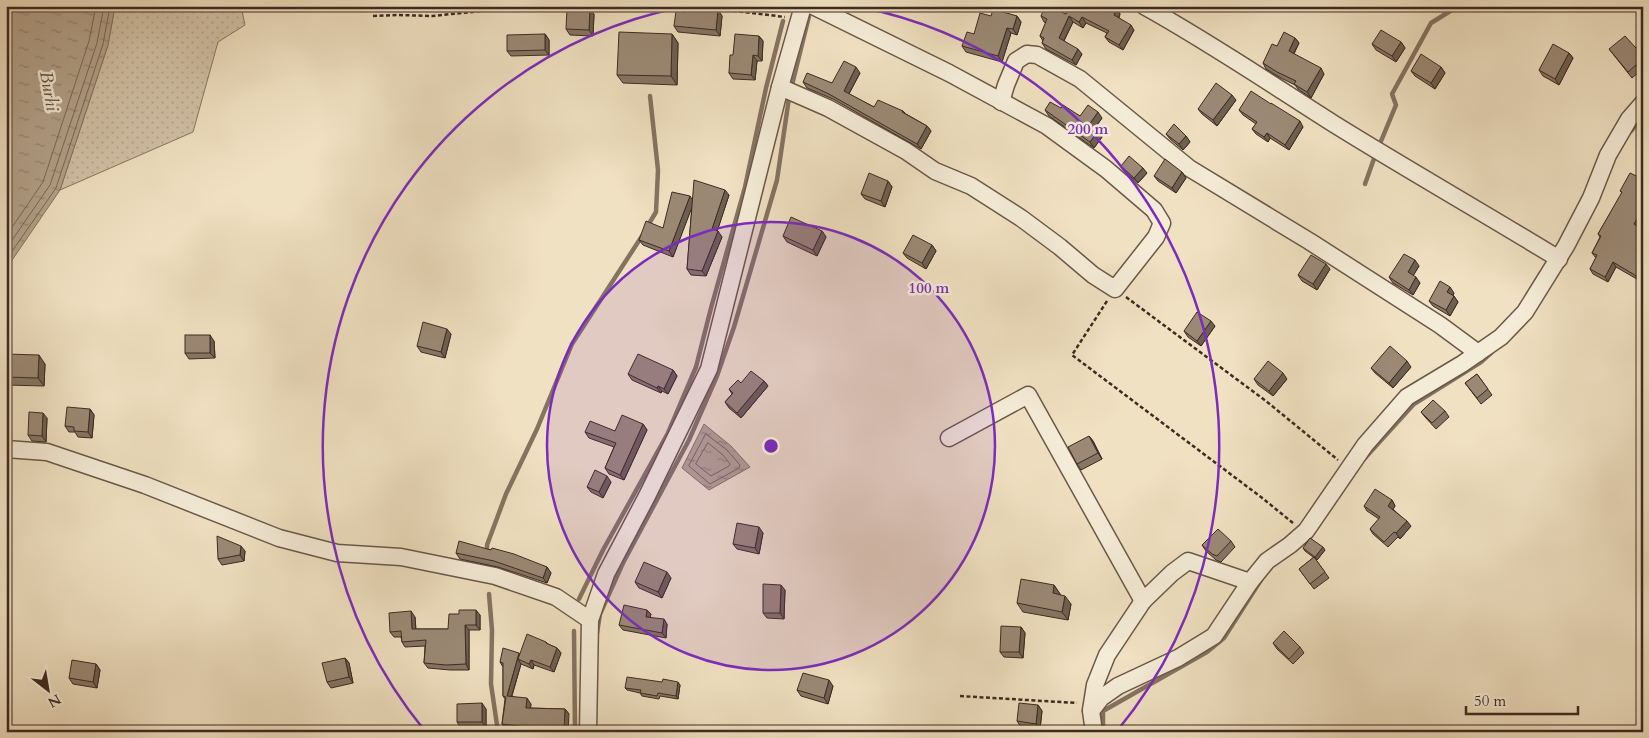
<svg xmlns="http://www.w3.org/2000/svg" width="1649" height="738" viewBox="0 0 1649 738" font-family="Cardo,serif">
	<style>
		.grass { fill: url(#grass-dots); stroke: #887664 }
		.water { fill: url(#water-ripples); stroke: #857362 }
		.lines { fill: none; stroke-linecap: round; stroke-linejoin: round }
		.shore { stroke: #7a6657; stroke-width: 1 }
		.stream { stroke: #857362; stroke-width: 4.5 }
		.minor-casing { stroke: #6b584a; stroke-width: 19 }
		.path { stroke: #3f2a22; stroke-width: 2.5; stroke-dasharray: 4 2.5; stroke-linecap: butt }
		.minor { stroke: #f5ecd7; stroke-width: 16 }
		.wall { fill: #857665; stroke: #3f2a22 }
		.shaded-wall { fill: #6c6052; stroke: #3f2a22 }
		.building { fill: #9b8975; stroke: #3f2a22 }
		.ring { fill: none; stroke: #7b2cbf; stroke-width: 2.5 }
		.labels { text-anchor: middle; dominant-baseline: central; stroke-width: 5; stroke-linejoin: round; paint-order: stroke }
		.water-label { font-size: 18px; font-style: italic; fill: #624e42; stroke: #f5ecd7 }
		.centre { fill: #7b2cbf; stroke: #f5ecd7; stroke-width: 2.5 }
		.ring-label { font-size: 15px; text-anchor: middle; font-weight: bold; fill: #7b2cbf; stroke: #f5ecd7; stroke-width: 5; stroke-linejoin: round; paint-order: stroke }
	</style>
	<defs>
		<pattern id="grass-dots" width="8" height="8" patternUnits="userSpaceOnUse" patternTransform="scale(1.25)"><rect width="8" height="8" fill="#d2c2a7"/><path d="M2 2h.1M6 6h.1" fill="none" stroke="#b5a78f" stroke-width="1.8" stroke-linecap="round"/></pattern>
		<pattern id="water-ripples" width="26" height="14" patternUnits="userSpaceOnUse" patternTransform="scale(1.25)"><rect width="26" height="14" fill="#b4a38c"/><path d="M2 4q2-2 4 0t4 0M15 11q2-2 4 0t4 0" fill="none" stroke="#948572"/></pattern>
	</defs>
	<rect width="100%" height="100%" fill="#f0e1c2"/>
	<filter id="stains"><feTurbulence type="fractalNoise" baseFrequency=".004" numOctaves="4"/><feColorMatrix values="0 0 0 0 .2 0 0 0 0 .09 0 0 0 0 .02 0 0 0 .5 -.17"/></filter>
	<radialGradient id="worn" r=".72"><stop offset=".6" stop-color="#630" stop-opacity="0"/><stop offset="1" stop-color="#630" stop-opacity=".3"/></radialGradient>
	<polygon class="grass" points="115,6 241,6 245,25 218,42 193,132 60,190 108,45"/>
	<g class="water">
		<polygon points="6,6 115,6 108,45 60,190 6,269"/>
		<polygon points="704,424 731,446 750,467 709,490 682,468"/>
	</g>
	<g class="lines">
		<g class="shore">
			<polyline points="6,236 43,182 89,41 96,6"/>
			<polyline points="6,249 50,185 97,43 104,6"/>
			<polyline points="6,260 56,188 103,44 110,6"/>
			<polygon points="706,434 727,450 740,465 739,468 710,484 689,466"/>
			<polygon points="708,443 723,455 730,464 729,466 711,476 696,464"/>
		</g>
		<g class="stream">
			<polyline points="786,8 786,6"/>
			<polyline points="792,85 810,12"/>
			<polyline points="1631,131 1643,116"/>
			<polyline points="1379,146 1396,105 1392,94 1431,23 1452,10 1454,6"/>
			<polyline points="1365,184 1376,153"/>
			<polyline points="647,227 656,212 658,170 650,96"/>
			<polyline points="1365,458 1414,404 1481,362 1491,353"/>
			<polyline points="487,570 487,545 506,494 537,429 572,344 642,236"/>
			<polyline points="489,594 492,630 491,684 498,732"/>
			<polyline points="579,599 603,550 668,433 696,367 711,308 745,187 766,88 783,21"/>
			<polyline points="574,631 575,732"/>
			<polyline points="597,633 600,614 623,563 689,440 717,376 734,327 777,180 789,98"/>
			<polyline points="1103,732 1103,711 1207,652 1224,638 1261,580"/>
		</g>
		<g class="minor-casing">
			<g id="minor">
				<path d="M1144 6C1209 42 1271 84 1334 124 1408 170 1484 213 1559 259"/>
				<polyline points="780,87 828,108 906,151 935,171 971,186 1021,218 1060,247 1093,275 1115,289 1156,237 1162,223 1154,210 1106,169 1047,126 949,73 813,6"/>
				<polyline points="1001,102 1006,85 1016,61 1027,54 1037,55 1080,79 1189,168 1309,241 1440,325 1478,353"/>
				<polyline points="949,438 1028,395 1143,601"/>
				<polyline points="6,449 47,452 145,485 279,538 337,553 401,557 495,576 556,597 590,620"/>
				<polyline points="1091,710 1095,685 1107,655 1143,601 1172,573 1188,561 1250,582"/>
				<polyline points="588,732 590,620 606,574 647,496 709,369 780,87 803,6"/>
				<polyline points="1094,732 1091,711 1101,698 1118,686 1178,658 1214,636 1250,582 1267,561 1290,545 1306,531 1365,445 1407,397 1462,364 1501,337 1525,312 1566,246 1591,198 1608,155 1629,119 1643,103"/>
			</g>
		</g>
		<g class="path">
			<polyline points="694,6 785,17"/>
			<polyline points="373,16 398,15 432,16 531,6"/>
			<polyline points="1126,297 1266,401 1338,460"/>
			<polyline points="1107,301 1072,355 1261,497 1293,523"/>
			<polyline points="960,696 1077,703"/>
		</g>
		<use href="#minor" class="minor"/>
	</g>
	<g class="wall">
		<polygon points="752,6 779,6 779,11 753,7"/>
		<polygon points="837,6 851,6 849,12"/>
		<polygon points="1117,9 1120,14 1119,18 1134,30 1123,50 1109,42 1105,37 1107,33 1086,23 1083,28 1073,22 1064,41 1082,54 1076,65 1046,49 1042,43 1043,41 1040,36 1046,23 1044,22 1041,16"/>
		<polygon points="718,10 722,16 720,36 678,32 674,26 685,12"/>
		<polygon points="594,14 593,36 570,35 566,29"/>
		<polygon points="991,16 1017,16 1021,22 1017,35 1011,33 1002,62 966,52 962,46"/>
		<polygon points="545,34 549,40 549,55 511,56 507,51"/>
		<polygon points="672,34 678,43 677,85 623,83 617,75"/>
		<polygon points="759,36 763,41 762,61 757,61 755,80 733,79 729,73 733,55"/>
		<polygon points="1295,38 1299,43 1294,54 1324,74 1311,98 1298,89 1295,85 1281,78 1266,69 1263,63 1277,46"/>
		<polygon points="1643,41 1643,75 1640,71 1632,78 1609,49 1636,48"/>
		<polygon points="1401,42 1405,48 1396,62 1376,50 1372,44"/>
		<polygon points="1569,53 1573,58 1559,85 1543,76 1539,70"/>
		<polygon points="1441,67 1445,73 1435,89 1415,76 1411,71"/>
		<polygon points="860,73 849,94 874,107 903,111 906,114 927,126 931,131 921,149 833,99 807,88 803,82 832,83"/>
		<polygon points="1236,100 1217,126 1202,114 1198,109"/>
		<polygon points="1061,108 1080,116 1102,118 1094,129 1098,131 1102,137 1094,148 1049,116 1045,110"/>
		<polygon points="1239,110 1303,127 1289,150 1270,138 1268,142 1256,134 1252,129 1256,124 1243,115"/>
		<polygon points="1166,134 1186,136 1190,142 1183,150 1170,139"/>
		<polygon points="1121,166 1147,173 1138,183 1125,172"/>
		<polygon points="1182,172 1186,178 1176,193 1158,181 1154,176"/>
		<polygon points="1643,179 1643,221 1639,227 1643,230 1643,280 1642,282 1616,267 1608,282 1593,274 1590,269 1596,258 1592,253 1600,237 1598,234 1622,193 1620,191"/>
		<polygon points="888,181 892,187 885,207 865,199 861,194"/>
		<polygon points="729,195 717,231 722,237 706,276 691,275 687,269 692,206 673,257 643,245 639,240 663,228 693,200"/>
		<polygon points="822,231 826,237 817,256 787,242 783,236"/>
		<polygon points="932,245 936,251 926,269 907,258 903,253"/>
		<polygon points="1419,266 1413,275 1420,283 1413,295 1393,283 1389,277"/>
		<polygon points="1330,269 1317,290 1302,281 1298,275"/>
		<polygon points="1454,293 1453,295 1458,302 1450,316 1433,306 1429,301"/>
		<polygon points="1215,326 1201,346 1188,337 1184,331"/>
		<polygon points="451,334 445,358 421,352 417,346"/>
		<polygon points="214,341 215,358 189,359 185,353"/>
		<polygon points="6,354 45,364 44,386 6,385"/>
		<polygon points="1411,367 1393,388 1375,373 1371,368"/>
		<polygon points="673,370 677,376 668,394 662,391 661,393 632,380 628,374"/>
		<polygon points="1477,374 1492,395 1481,404 1465,383"/>
		<polygon points="1254,379 1287,379 1273,396 1258,385"/>
		<polygon points="764,381 768,386 741,418 729,408 725,402 732,394 729,389 741,383"/>
		<polygon points="90,409 94,415 92,438 78,437 75,432 69,432 65,426"/>
		<polygon points="1445,411 1449,417 1436,429 1425,417 1421,412"/>
		<polygon points="47,418 46,442 32,441 28,435"/>
		<polygon points="643,424 647,430 624,480 609,474 605,468 614,447 589,438 585,432 615,431"/>
		<polygon points="1089,436 1093,441 1102,459 1081,470 1077,464"/>
		<polygon points="611,482 603,498 591,492 587,487"/>
		<polygon points="1392,500 1395,506 1393,509 1411,526 1400,539 1398,537 1388,547 1373,534 1370,529 1379,519 1367,511 1364,506"/>
		<polygon points="763,533 759,554 737,549 733,544"/>
		<polygon points="1231,541 1235,547 1221,562 1216,560 1206,551 1202,545"/>
		<polygon points="1303,548 1325,550 1317,560 1305,551"/>
		<polygon points="491,550 547,567 551,573 547,583 498,567 460,559 456,553"/>
		<polygon points="245,551 244,561 222,565 218,559"/>
		<polygon points="1314,557 1329,578 1314,589 1299,569"/>
		<polygon points="671,578 662,598 639,588 635,582"/>
		<polygon points="1054,585 1060,594 1060,595 1071,604 1068,620 1023,612 1017,603"/>
		<polygon points="785,590 784,619 767,618 763,613"/>
		<polygon points="647,610 651,614 650,617 667,624 666,638 623,630 619,625"/>
		<polygon points="480,615 480,630 469,630 469,670 450,670 428,668 424,663 425,646 405,647 402,642 401,637 394,637 390,632 415,617 416,629 448,629"/>
		<polygon points="1021,627 1025,633 1023,658 1004,657 1000,652"/>
		<polygon points="546,642 548,644 557,648 561,653 554,672 534,665 533,669 521,664 512,696 531,704 530,708 565,709 569,714 526,732 506,729 502,724 505,699 503,696 503,667 500,662"/>
		<polygon points="1273,643 1300,647 1304,653 1293,664 1277,649"/>
		<polygon points="345,658 349,663 353,683 331,688 327,682"/>
		<polygon points="96,664 100,670 97,688 73,684 69,678"/>
		<polygon points="680,685 678,699 660,696 659,699 642,696 640,693 627,690 625,688"/>
		<polygon points="833,686 828,704 801,696 797,690"/>
		<polygon points="1038,705 1042,711 1040,729 1021,727 1017,721"/>
		<polygon points="486,709 486,727 461,728 457,722"/>
	</g>
	<g class="shaded-wall">
		<polygon points="775,6 779,6 779,11"/>
		<polygon points="845,6 851,6 849,12"/>
		<polygon points="590,9 594,14 593,36 589,30"/>
		<polygon points="1117,9 1120,14 1117,20 1114,15"/>
		<polygon points="718,10 722,16 720,36 716,30"/>
		<polygon points="1017,16 1021,22 1017,35 1013,29"/>
		<polygon points="1069,16 1073,22 1062,44 1059,38"/>
		<polygon points="1082,17 1086,23 1083,28 1079,22"/>
		<polygon points="1131,25 1134,30 1123,50 1119,45"/>
		<polygon points="1007,28 1011,33 1002,62 998,56"/>
		<polygon points="545,34 549,40 549,55 545,50"/>
		<polygon points="672,34 678,43 677,85 671,76"/>
		<polygon points="759,36 763,41 762,61 758,56"/>
		<polygon points="1295,38 1299,43 1292,56 1289,51"/>
		<polygon points="1401,42 1405,48 1396,62 1392,56"/>
		<polygon points="1078,49 1082,54 1076,65 1072,60"/>
		<polygon points="1569,53 1573,58 1559,85 1555,79"/>
		<polygon points="753,55 757,61 755,80 751,75"/>
		<polygon points="856,67 860,73 847,97 844,91"/>
		<polygon points="1441,67 1445,73 1435,89 1431,83"/>
		<polygon points="1321,68 1324,74 1311,98 1307,92"/>
		<polygon points="1232,95 1236,100 1217,126 1213,120"/>
		<polygon points="1098,112 1102,118 1093,131 1089,125"/>
		<polygon points="1300,121 1303,127 1289,150 1285,145"/>
		<polygon points="927,126 931,131 921,149 917,144"/>
		<polygon points="1098,131 1102,137 1094,148 1090,142"/>
		<polygon points="1267,133 1270,138 1268,142 1264,137"/>
		<polygon points="1186,136 1190,142 1183,150 1179,144"/>
		<polygon points="1143,168 1147,173 1138,183 1134,178"/>
		<polygon points="1182,172 1186,178 1176,193 1172,188"/>
		<polygon points="888,181 892,187 885,207 881,201"/>
		<polygon points="725,190 729,195 716,235 712,229"/>
		<polygon points="690,196 694,202 673,257 669,251"/>
		<polygon points="1643,209 1643,221 1638,229 1634,224"/>
		<polygon points="718,231 722,237 706,276 702,271"/>
		<polygon points="822,231 826,237 817,256 813,250"/>
		<polygon points="932,245 936,251 926,269 922,263"/>
		<polygon points="1415,260 1419,266 1412,278 1408,272"/>
		<polygon points="1613,262 1616,267 1608,282 1605,277"/>
		<polygon points="1326,264 1330,269 1317,290 1313,284"/>
		<polygon points="1643,270 1643,280 1642,282 1638,277"/>
		<polygon points="1416,277 1420,283 1413,295 1409,290"/>
		<polygon points="1450,287 1454,293 1451,298 1447,292"/>
		<polygon points="1454,296 1458,302 1450,316 1446,310"/>
		<polygon points="1211,321 1215,326 1201,346 1197,341"/>
		<polygon points="447,329 451,334 445,358 441,352"/>
		<polygon points="210,335 214,341 215,358 210,353"/>
		<polygon points="39,355 45,364 44,386 38,378"/>
		<polygon points="1407,361 1411,367 1393,388 1389,383"/>
		<polygon points="673,370 677,376 668,394 664,389"/>
		<polygon points="1283,373 1287,379 1273,396 1269,391"/>
		<polygon points="764,381 768,386 741,418 737,413"/>
		<polygon points="658,386 662,391 661,393 657,388"/>
		<polygon points="90,409 94,415 92,438 88,432"/>
		<polygon points="43,413 47,418 46,442 42,436"/>
		<polygon points="643,424 647,430 624,480 620,475"/>
		<polygon points="1089,436 1093,441 1102,459 1098,453"/>
		<polygon points="607,476 611,482 603,498 599,492"/>
		<polygon points="1392,500 1395,506 1392,511 1388,506"/>
		<polygon points="1407,521 1411,526 1400,539 1396,533"/>
		<polygon points="759,527 763,533 759,554 755,548"/>
		<polygon points="241,546 245,551 244,561 240,555"/>
		<polygon points="1323,547 1325,550 1317,560 1315,557"/>
		<polygon points="547,567 551,573 547,583 543,578"/>
		<polygon points="667,572 671,578 662,598 658,592"/>
		<polygon points="781,585 785,590 784,619 780,613"/>
		<polygon points="1054,585 1060,594 1059,602 1053,593"/>
		<polygon points="1065,596 1071,604 1068,620 1062,612"/>
		<polygon points="476,610 480,615 480,630 476,625"/>
		<polygon points="647,610 651,614 649,622 646,617"/>
		<polygon points="411,611 415,617 416,635 412,629"/>
		<polygon points="664,619 667,624 666,638 662,633"/>
		<polygon points="465,625 469,630 469,670 466,664"/>
		<polygon points="1021,627 1025,633 1023,658 1019,652"/>
		<polygon points="557,648 561,653 554,672 550,667"/>
		<polygon points="519,653 523,658 518,659 521,664 510,701 507,696"/>
		<polygon points="345,658 349,663 353,683 349,677"/>
		<polygon points="531,660 534,665 533,669 529,664"/>
		<polygon points="96,664 100,670 97,688 93,682"/>
		<polygon points="829,680 833,686 828,704 824,698"/>
		<polygon points="678,682 680,685 678,699 676,696"/>
		<polygon points="527,698 531,704 530,713 526,708"/>
		<polygon points="482,703 486,709 486,727 482,722"/>
		<polygon points="1038,705 1042,711 1040,729 1036,724"/>
		<polygon points="565,709 569,714 568,732 564,732"/>
	</g>
	<g class="building">
		<polygon points="1045,6 1047,6 1066,14 1070,6 1112,6 1117,9 1114,15 1131,25 1119,45 1105,37 1109,31 1082,17 1079,22 1069,16 1059,38 1078,49 1072,60 1042,43 1044,38 1040,36 1047,19 1041,16"/>
		<polygon points="567,8 590,9 589,30 566,29"/>
		<polygon points="686,8 718,10 716,30 674,26 676,11 685,12"/>
		<polygon points="993,9 1017,16 1013,29 1007,28 998,56 962,46 967,32 974,34 980,13 991,16"/>
		<polygon points="1381,30 1401,42 1392,56 1372,44"/>
		<polygon points="619,32 672,34 671,76 617,75"/>
		<polygon points="1284,32 1295,38 1289,51 1321,68 1307,92 1294,84 1296,81 1277,72 1263,63 1272,44 1277,46"/>
		<polygon points="545,34 545,50 507,51 507,35"/>
		<polygon points="735,34 759,36 758,56 753,55 751,75 729,73 730,55 733,55"/>
		<polygon points="1625,36 1636,48 1643,41 1643,74 1636,65 1628,72 1609,49"/>
		<polygon points="1553,44 1569,53 1555,79 1539,70"/>
		<polygon points="1421,54 1441,67 1431,83 1411,71"/>
		<polygon points="844,61 856,67 844,91 874,107 878,100 903,111 902,112 927,126 917,144 829,94 803,82 807,73 832,83"/>
		<polygon points="1216,83 1232,95 1213,120 1198,109"/>
		<polygon points="1251,91 1271,104 1271,103 1300,121 1285,145 1267,133 1264,137 1252,129 1257,122 1239,110"/>
		<polygon points="1050,102 1061,108 1063,105 1080,116 1088,105 1098,112 1089,125 1098,131 1090,142 1045,110"/>
		<polygon points="1174,124 1186,136 1179,144 1166,134"/>
		<polygon points="1129,156 1143,168 1134,178 1121,166"/>
		<polygon points="1165,159 1182,172 1172,188 1154,176"/>
		<polygon points="869,173 888,181 881,201 861,194"/>
		<polygon points="1630,173 1643,179 1643,209 1634,224 1643,230 1643,270 1638,277 1613,262 1605,277 1590,269 1597,255 1592,253 1601,236 1598,234 1622,192 1620,191"/>
		<polygon points="694,180 725,190 712,229 718,231 702,271 687,269"/>
		<polygon points="672,192 690,196 669,251 639,240 646,221 663,228"/>
		<polygon points="791,217 822,231 813,250 783,236"/>
		<polygon points="913,235 932,245 922,263 903,253"/>
		<polygon points="1404,254 1415,260 1408,272 1416,277 1409,290 1389,277"/>
		<polygon points="1311,255 1326,264 1313,284 1298,275"/>
		<polygon points="1440,281 1450,287 1447,292 1454,296 1446,310 1429,301"/>
		<polygon points="1197,312 1211,321 1197,341 1184,331"/>
		<polygon points="423,322 447,329 441,352 417,346"/>
		<rect x="185" y="335" width="25" height="18"/>
		<polygon points="1390,346 1407,361 1389,383 1371,368"/>
		<polygon points="6,354 39,355 38,378 6,377"/>
		<polygon points="638,354 673,370 664,389 658,386 657,388 628,374"/>
		<polygon points="1268,361 1283,373 1269,391 1254,379"/>
		<polygon points="751,371 764,381 737,413 725,402 733,393 729,389 738,380 741,383"/>
		<polygon points="1477,374 1488,389 1477,398 1465,383"/>
		<polygon points="1433,400 1445,411 1432,423 1421,412"/>
		<polygon points="67,407 90,409 88,432 74,431 74,427 65,426"/>
		<polygon points="29,412 43,413 42,436 28,435"/>
		<polygon points="622,415 643,424 620,475 605,468 616,443 585,432 590,421 615,431"/>
		<polygon points="1089,436 1098,453 1077,464 1068,447"/>
		<polygon points="595,470 607,476 599,492 587,487"/>
		<polygon points="1375,489 1392,500 1388,506 1407,521 1396,533 1394,532 1384,542 1370,529 1380,517 1364,506"/>
		<polygon points="737,523 759,527 755,548 733,544"/>
		<polygon points="1218,529 1231,541 1217,556 1212,554 1202,545"/>
		<polygon points="217,536 241,546 240,555 218,559"/>
		<polygon points="1310,538 1323,547 1315,557 1303,548"/>
		<polygon points="459,541 491,550 492,548 514,554 547,567 543,578 494,561 456,553"/>
		<polygon points="1314,557 1325,572 1310,584 1299,569"/>
		<polygon points="644,562 667,572 658,592 635,582"/>
		<polygon points="1021,579 1054,585 1053,593 1065,596 1062,612 1017,603"/>
		<polygon points="763,584 781,585 780,613 763,613"/>
		<polygon points="624,605 647,610 646,617 664,619 662,633 619,625"/>
		<polygon points="459,610 476,610 476,625 465,625 466,664 446,665 424,663 426,640 402,642 401,631 390,632 389,613 411,611 412,629 448,629 449,614 459,614"/>
		<polygon points="1001,626 1021,627 1019,652 1000,652"/>
		<polygon points="1284,631 1300,647 1289,659 1273,643"/>
		<polygon points="527,634 546,642 546,643 557,648 550,667 531,660 529,664 518,659"/>
		<polygon points="503,648 519,653 507,696 527,698 526,708 565,709 564,732 526,732 526,727 502,724 506,697 503,696 503,663 500,662"/>
		<polygon points="345,658 349,677 327,682 322,663"/>
		<polygon points="72,660 96,664 93,682 69,678"/>
		<polygon points="803,673 829,680 824,698 797,690"/>
		<polygon points="627,677 662,682 663,679 678,682 676,696 658,693 657,696 640,693 641,690 625,688"/>
		<polygon points="482,703 482,722 457,722 457,704"/>
		<polygon points="1019,703 1038,705 1036,724 1017,721"/>
	</g>
	<circle cx="771" cy="446" r="224" fill="#7b2cbf" fill-opacity=".12"/>
	<g class="ring">
		<circle cx="771" cy="446" r="224"/>
		<path d="M425 731A448 448 0 0 1 682 7M860 7A448 448 0 0 1 1117 731"/>
	</g>
	<g class="labels">
		<g class="water-label">
			<text transform="translate(49 91) rotate(80)">Burhi</text>
		</g>
	</g>
	<circle cx="771" cy="446" r="8" class="centre"/>
	<g class="ring-label">
		<text x="1088" y="134">200 m</text>
		<text x="929" y="293">100 m</text>
	</g>
	<rect width="1649" height="738" fill="none" stroke="#f0e1c2" stroke-width="25"/>
	<rect x="8" y="8" width="1634" height="723" fill="none" stroke="#3f2a22" stroke-width="2.5"/>
	<rect x="12" y="12" width="1624" height="713" fill="none" stroke="#3f2a22"/>
	<g transform="translate(48 690) rotate(149)" stroke="#f5ecd7" stroke-width="4" paint-order="stroke">
	<path d="M0-4L9 19L0 12L-9 19Z" fill="#3f2a22"/>
	<text y="-8" font-size="14" font-weight="bold" text-anchor="middle" fill="#3f2a22">N</text>
	</g>
	<path d="M1466 706v8h112v-8" fill="none" stroke="#3f2a22" stroke-width="2.5"/>
	<text x="1474" y="706" font-size="15" fill="#3f2a22" stroke="#f5ecd7" stroke-width="4" paint-order="stroke">50 m</text>
	<rect width="100%" height="100%" filter="url(#stains)"/>
	<rect width="100%" height="100%" fill="url(#worn)"/>
</svg>
